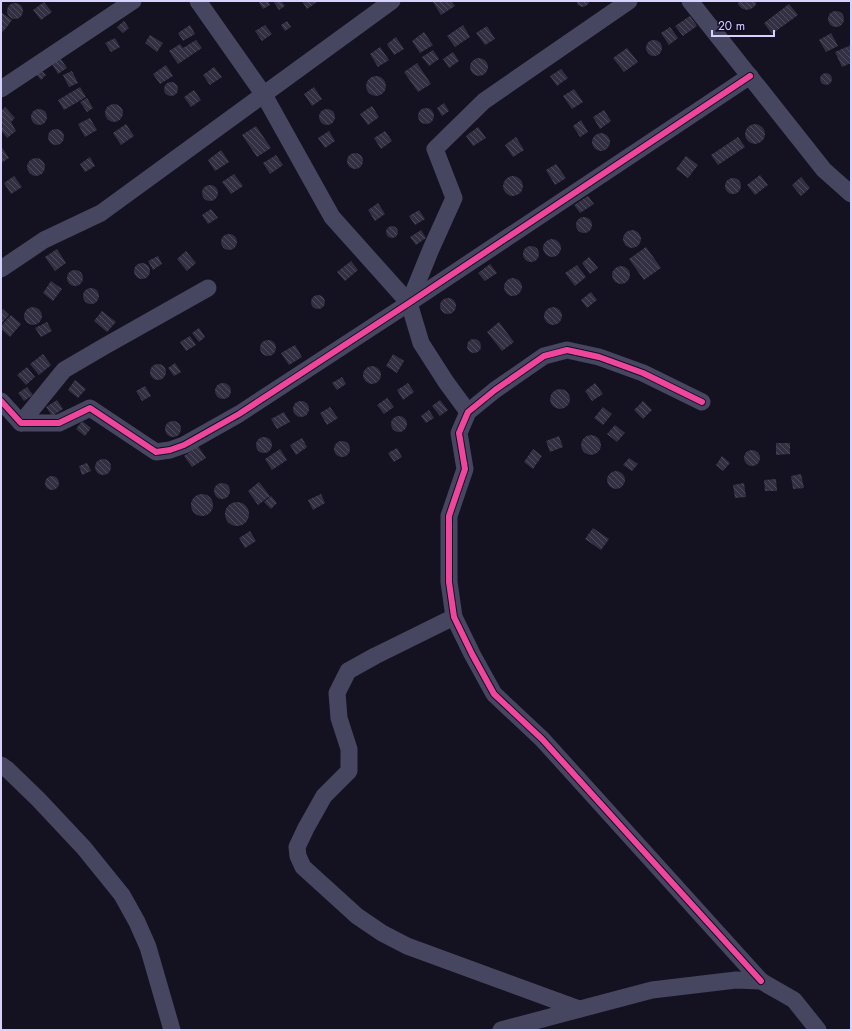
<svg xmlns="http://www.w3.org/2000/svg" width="852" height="1031" viewBox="0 0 852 1031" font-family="Jost,sans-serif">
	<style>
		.building { fill: url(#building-back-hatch) }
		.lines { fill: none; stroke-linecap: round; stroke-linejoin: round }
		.minor { stroke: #474661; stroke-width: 17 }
		.cycleway-casing { stroke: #100c26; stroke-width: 8 }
		.cycleway { stroke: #ed469a; stroke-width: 6 }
	</style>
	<defs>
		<pattern id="building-back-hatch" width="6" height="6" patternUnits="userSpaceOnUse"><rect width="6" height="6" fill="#323042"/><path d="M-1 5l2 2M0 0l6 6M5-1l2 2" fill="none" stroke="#4f4d5e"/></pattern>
	</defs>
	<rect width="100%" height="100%" fill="#141220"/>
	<g class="building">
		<polygon points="258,1 268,1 270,5 263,9"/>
		<polygon points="273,1 281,1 285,6 279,10"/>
		<polygon points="302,1 316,1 317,2 307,9"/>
		<polygon points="434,1 451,1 455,6 441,15 433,2"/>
		<polygon points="576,1 590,1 589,3 586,6 582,7 578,5"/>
		<polygon points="738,1 757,1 755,6 751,9 746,10 741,8 738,4"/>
		<polygon points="44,2 52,12 41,20 33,10"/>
		<circle cx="15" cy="11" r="8"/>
		<polygon points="789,4 798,15 772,34 764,23"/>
		<circle cx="836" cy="19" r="8"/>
		<polygon points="1,12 12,20 3,32 1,30"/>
		<polygon points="690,16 697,26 683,36 675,26"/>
		<polygon points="124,21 129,28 123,33 117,27"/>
		<polygon points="287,21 291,27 285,31 281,25"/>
		<polygon points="190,25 195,34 183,41 178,33"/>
		<polygon points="265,25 272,34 262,41 255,31"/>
		<polygon points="463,25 470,37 455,47 447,36"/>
		<polygon points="487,26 495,39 485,45 476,33"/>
		<polygon points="670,27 678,38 669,45 661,33"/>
		<polygon points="424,32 433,45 420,53 412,41"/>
		<polygon points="831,33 838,46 826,52 819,40"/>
		<polygon points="150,35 163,43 157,52 145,43"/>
		<polygon points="396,37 404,49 394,55 387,44"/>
		<polygon points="115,38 120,47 111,52 105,43"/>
		<circle cx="654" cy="48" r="8"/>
		<polygon points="196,40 202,48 178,64 169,51 180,44 183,48"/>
		<polygon points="851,45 851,63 842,67 835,52"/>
		<polygon points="380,47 389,60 378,67 370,54"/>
		<polygon points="627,48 638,62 624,72 613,58"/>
		<polygon points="433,50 439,59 429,66 422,57"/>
		<polygon points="453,52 459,61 449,68 443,59"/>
		<circle cx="479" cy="67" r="9"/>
		<polygon points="61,59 67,68 58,74 52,64"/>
		<polygon points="417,63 431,84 418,92 404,72"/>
		<polygon points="166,65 173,76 160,84 153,74"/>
		<polygon points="214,67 222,77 210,85 203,75"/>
		<polygon points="40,69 46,75 41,80 35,73"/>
		<polygon points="561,69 568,78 557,86 550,76"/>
		<polygon points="72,71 78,83 69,87 63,75"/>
		<circle cx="826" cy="79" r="6"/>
		<circle cx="376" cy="86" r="10"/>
		<circle cx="171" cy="89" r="7"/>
		<polygon points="80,87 86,97 64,110 58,100"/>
		<polygon points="314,87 322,99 312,106 304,94"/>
		<polygon points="574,89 583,102 572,109 563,96"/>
		<polygon points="194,90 201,100 191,107 184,97"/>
		<polygon points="87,98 93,108 87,112 80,102"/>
		<polygon points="444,103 449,111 442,116 437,108"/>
		<circle cx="114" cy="113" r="9"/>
		<polygon points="372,106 379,117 368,125 360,114"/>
		<polygon points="5,107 15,118 11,122 16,131 7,138 1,130 1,128 3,126 1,124 1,111"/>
		<circle cx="426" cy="116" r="8"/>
		<circle cx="39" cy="117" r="8"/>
		<circle cx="327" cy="117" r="8"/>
		<polygon points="604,110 611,121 600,129 593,117"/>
		<polygon points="90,118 97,130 85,137 78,124"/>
		<polygon points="581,120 588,132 580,137 573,126"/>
		<circle cx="755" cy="134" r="10"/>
		<polygon points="126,124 134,136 121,145 113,133"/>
		<polygon points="256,126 271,148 257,157 242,135"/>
		<polygon points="478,127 486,138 473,146 466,136"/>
		<circle cx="56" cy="137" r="8"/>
		<polygon points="329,131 335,141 325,148 318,138"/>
		<polygon points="385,131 392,141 381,149 374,138"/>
		<circle cx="601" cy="142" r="9"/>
		<polygon points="516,137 524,150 513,157 505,145"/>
		<polygon points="738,137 745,147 718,165 711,155"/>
		<polygon points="1,146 9,158 1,163"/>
		<polygon points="221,150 229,162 215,171 208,160"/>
		<circle cx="355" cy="161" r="8"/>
		<polygon points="276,155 283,165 270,174 263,163"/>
		<polygon points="686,156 698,165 688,178 676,169"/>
		<polygon points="90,157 95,166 85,172 80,164"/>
		<circle cx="36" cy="167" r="9"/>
		<polygon points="556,164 566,178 555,185 546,170"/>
		<polygon points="234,174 243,186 231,194 222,182"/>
		<polygon points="760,175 768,185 755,195 747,185"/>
		<circle cx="513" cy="186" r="10"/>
		<polygon points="14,176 22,187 11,194 4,183"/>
		<polygon points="801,177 810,188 801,196 792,185"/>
		<circle cx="733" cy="186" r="8"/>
		<circle cx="210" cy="193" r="8"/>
		<polygon points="588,196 594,204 580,213 574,205"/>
		<polygon points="378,203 385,214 375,221 368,210"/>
		<polygon points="211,209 218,218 208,224 202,215"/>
		<polygon points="419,210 425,219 415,225 409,216"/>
		<circle cx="584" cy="225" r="8"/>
		<circle cx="392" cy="232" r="6"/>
		<polygon points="421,230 426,238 416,245 410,237"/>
		<circle cx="632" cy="239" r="9"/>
		<circle cx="229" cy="242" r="8"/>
		<circle cx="552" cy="248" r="9"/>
		<circle cx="531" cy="254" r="8"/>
		<polygon points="646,247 661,268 644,280 629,259"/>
		<polygon points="57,249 66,263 55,271 45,257"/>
		<polygon points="186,251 196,263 187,271 177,259"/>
		<polygon points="158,256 162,264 153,270 148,261"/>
		<polygon points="589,257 598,268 590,274 582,263"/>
		<polygon points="351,261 358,270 345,281 337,272"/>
		<circle cx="142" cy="271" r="8"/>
		<polygon points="490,264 497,273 485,281 478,273"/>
		<polygon points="577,265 586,277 575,286 565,273"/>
		<circle cx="621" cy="275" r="9"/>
		<circle cx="75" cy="278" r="8"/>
		<circle cx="513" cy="287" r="9"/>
		<polygon points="51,281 62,289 53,301 43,293"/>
		<circle cx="91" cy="296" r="8"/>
		<polygon points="591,292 597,300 587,308 581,300"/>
		<circle cx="318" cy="302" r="7"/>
		<circle cx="448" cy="306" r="8"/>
		<circle cx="553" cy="316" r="9"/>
		<circle cx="33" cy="316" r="9"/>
		<polygon points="3,309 9,315 1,324 1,311"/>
		<polygon points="102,311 116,322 107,332 94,321"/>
		<polygon points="11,315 21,324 10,337 1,329 1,326"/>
		<polygon points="47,322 52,331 41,337 35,328"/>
		<polygon points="499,322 514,342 502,351 487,332"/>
		<polygon points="199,328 205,337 199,342 192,333"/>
		<polygon points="190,336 196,345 186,351 180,342"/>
		<circle cx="474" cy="346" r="7"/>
		<circle cx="268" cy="348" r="8"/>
		<polygon points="295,345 302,357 289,365 281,353"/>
		<polygon points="43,354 51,365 39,375 30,364"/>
		<polygon points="393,354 404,361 397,373 386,366"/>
		<polygon points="175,363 181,372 174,376 168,368"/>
		<circle cx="158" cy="372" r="8"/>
		<circle cx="372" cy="375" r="9"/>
		<polygon points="27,367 35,377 26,385 17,375"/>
		<polygon points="342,377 346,384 337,390 332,383"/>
		<polygon points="75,380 86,389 78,398 68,390"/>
		<circle cx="223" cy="391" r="8"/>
		<polygon points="408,383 414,392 403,400 397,390"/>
		<polygon points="595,383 603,394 592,401 585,391"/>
		<polygon points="145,386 151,396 142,401 136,391"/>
		<polygon points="27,387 33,395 24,401 18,393"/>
		<circle cx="560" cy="399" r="10"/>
		<polygon points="387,398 394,407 384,414 377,405"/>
		<polygon points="57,400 63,409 52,416 46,407"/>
		<polygon points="440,400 448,410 440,416 432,406"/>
		<circle cx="301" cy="409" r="8"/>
		<polygon points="643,401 652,410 643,419 634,410"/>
		<polygon points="330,407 338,418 327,425 320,413"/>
		<polygon points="603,407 612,414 603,425 594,418"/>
		<polygon points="429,410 434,418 426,423 421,416"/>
		<polygon points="284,412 290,422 277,429 271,419"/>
		<circle cx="399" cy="424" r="8"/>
		<circle cx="173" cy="429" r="8"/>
		<polygon points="82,421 91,428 85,436 76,429"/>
		<polygon points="615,425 625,433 617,442 607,434"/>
		<circle cx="591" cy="445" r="10"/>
		<polygon points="559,436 563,447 550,452 546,441"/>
		<circle cx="264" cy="445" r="8"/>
		<polygon points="302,438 307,447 296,455 290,445"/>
		<circle cx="342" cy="449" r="8"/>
		<polygon points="776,443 790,443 790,454 776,455"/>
		<polygon points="198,446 206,458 192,467 184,456"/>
		<polygon points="397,448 402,457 394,462 388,453"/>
		<polygon points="280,449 287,460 272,470 265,459"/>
		<polygon points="533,449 542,456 533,469 524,462"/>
		<circle cx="752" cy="458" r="8"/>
		<polygon points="722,456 730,463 723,471 716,465"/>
		<polygon points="629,458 638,464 632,471 623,465"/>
		<circle cx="103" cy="467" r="8"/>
		<polygon points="87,463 91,471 82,475 79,466"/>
		<circle cx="616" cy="480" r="9"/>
		<polygon points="801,474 804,488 793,489 791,476"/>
		<circle cx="52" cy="483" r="7"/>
		<polygon points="776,479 777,491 765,491 764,480"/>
		<polygon points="259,482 270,496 258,505 248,491"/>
		<circle cx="222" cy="491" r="8"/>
		<polygon points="744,483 746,497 735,498 733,485"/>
		<polygon points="321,494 325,503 313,510 308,500"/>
		<circle cx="202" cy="505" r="11"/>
		<polygon points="271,496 277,503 271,509 264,502"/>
		<circle cx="237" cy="514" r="12"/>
		<polygon points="593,528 609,539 601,550 585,539"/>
		<polygon points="250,531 256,541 245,548 239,538"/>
	</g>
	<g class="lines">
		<g class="minor">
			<polyline points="198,1 264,95 332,217 409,303 421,343 446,382 468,412"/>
			<polyline points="690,1 824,170 851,194"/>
			<polyline points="1,89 133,1"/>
			<polyline points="1,269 44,240 101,213 392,1"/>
			<polyline points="409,303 431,249 454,198 435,149 484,101 629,1"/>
			<polyline points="1,401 21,423 59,423 90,408 156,452 170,450 184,445 239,414 409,303 750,76"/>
			<polyline points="702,402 643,373 599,357 567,350 544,356 495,390 468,412 459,433 465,469 449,516 449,582 454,617 472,654 494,694 542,739 761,981"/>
			<polyline points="21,423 64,370 105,346 208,288"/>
			<polyline points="454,617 375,656 348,671 337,693 339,718 349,749 349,771 324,796 306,828 297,847 298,856 303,867 357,916 382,933 407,946 579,1009"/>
			<polyline points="1,765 8,770 38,799 84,848 122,895 137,922 148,947 172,1030"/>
			<polyline points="501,1030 652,990 736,980 761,981 794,1000 818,1030"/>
		</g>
		<g class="cycleway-casing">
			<g id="cycleway">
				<polyline points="1,401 21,423 59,423 90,408 156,452 170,450 184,445 239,414 409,303 750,76"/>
				<polyline points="702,402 643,373 599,357 567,350 544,356 495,390 468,412 459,433 465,469 449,516 449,582 454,617 472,654 494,694 542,739 761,981"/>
			</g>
		</g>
		<use href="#cycleway" class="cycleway"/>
	</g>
	<rect width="852" height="1031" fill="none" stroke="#d6d1ff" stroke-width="4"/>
	<path d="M712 30v6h62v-6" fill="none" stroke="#d6d1ff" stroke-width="2"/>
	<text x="718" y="30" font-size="12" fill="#d6d1ff" stroke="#100c26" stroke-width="3" paint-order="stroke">20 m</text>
</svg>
